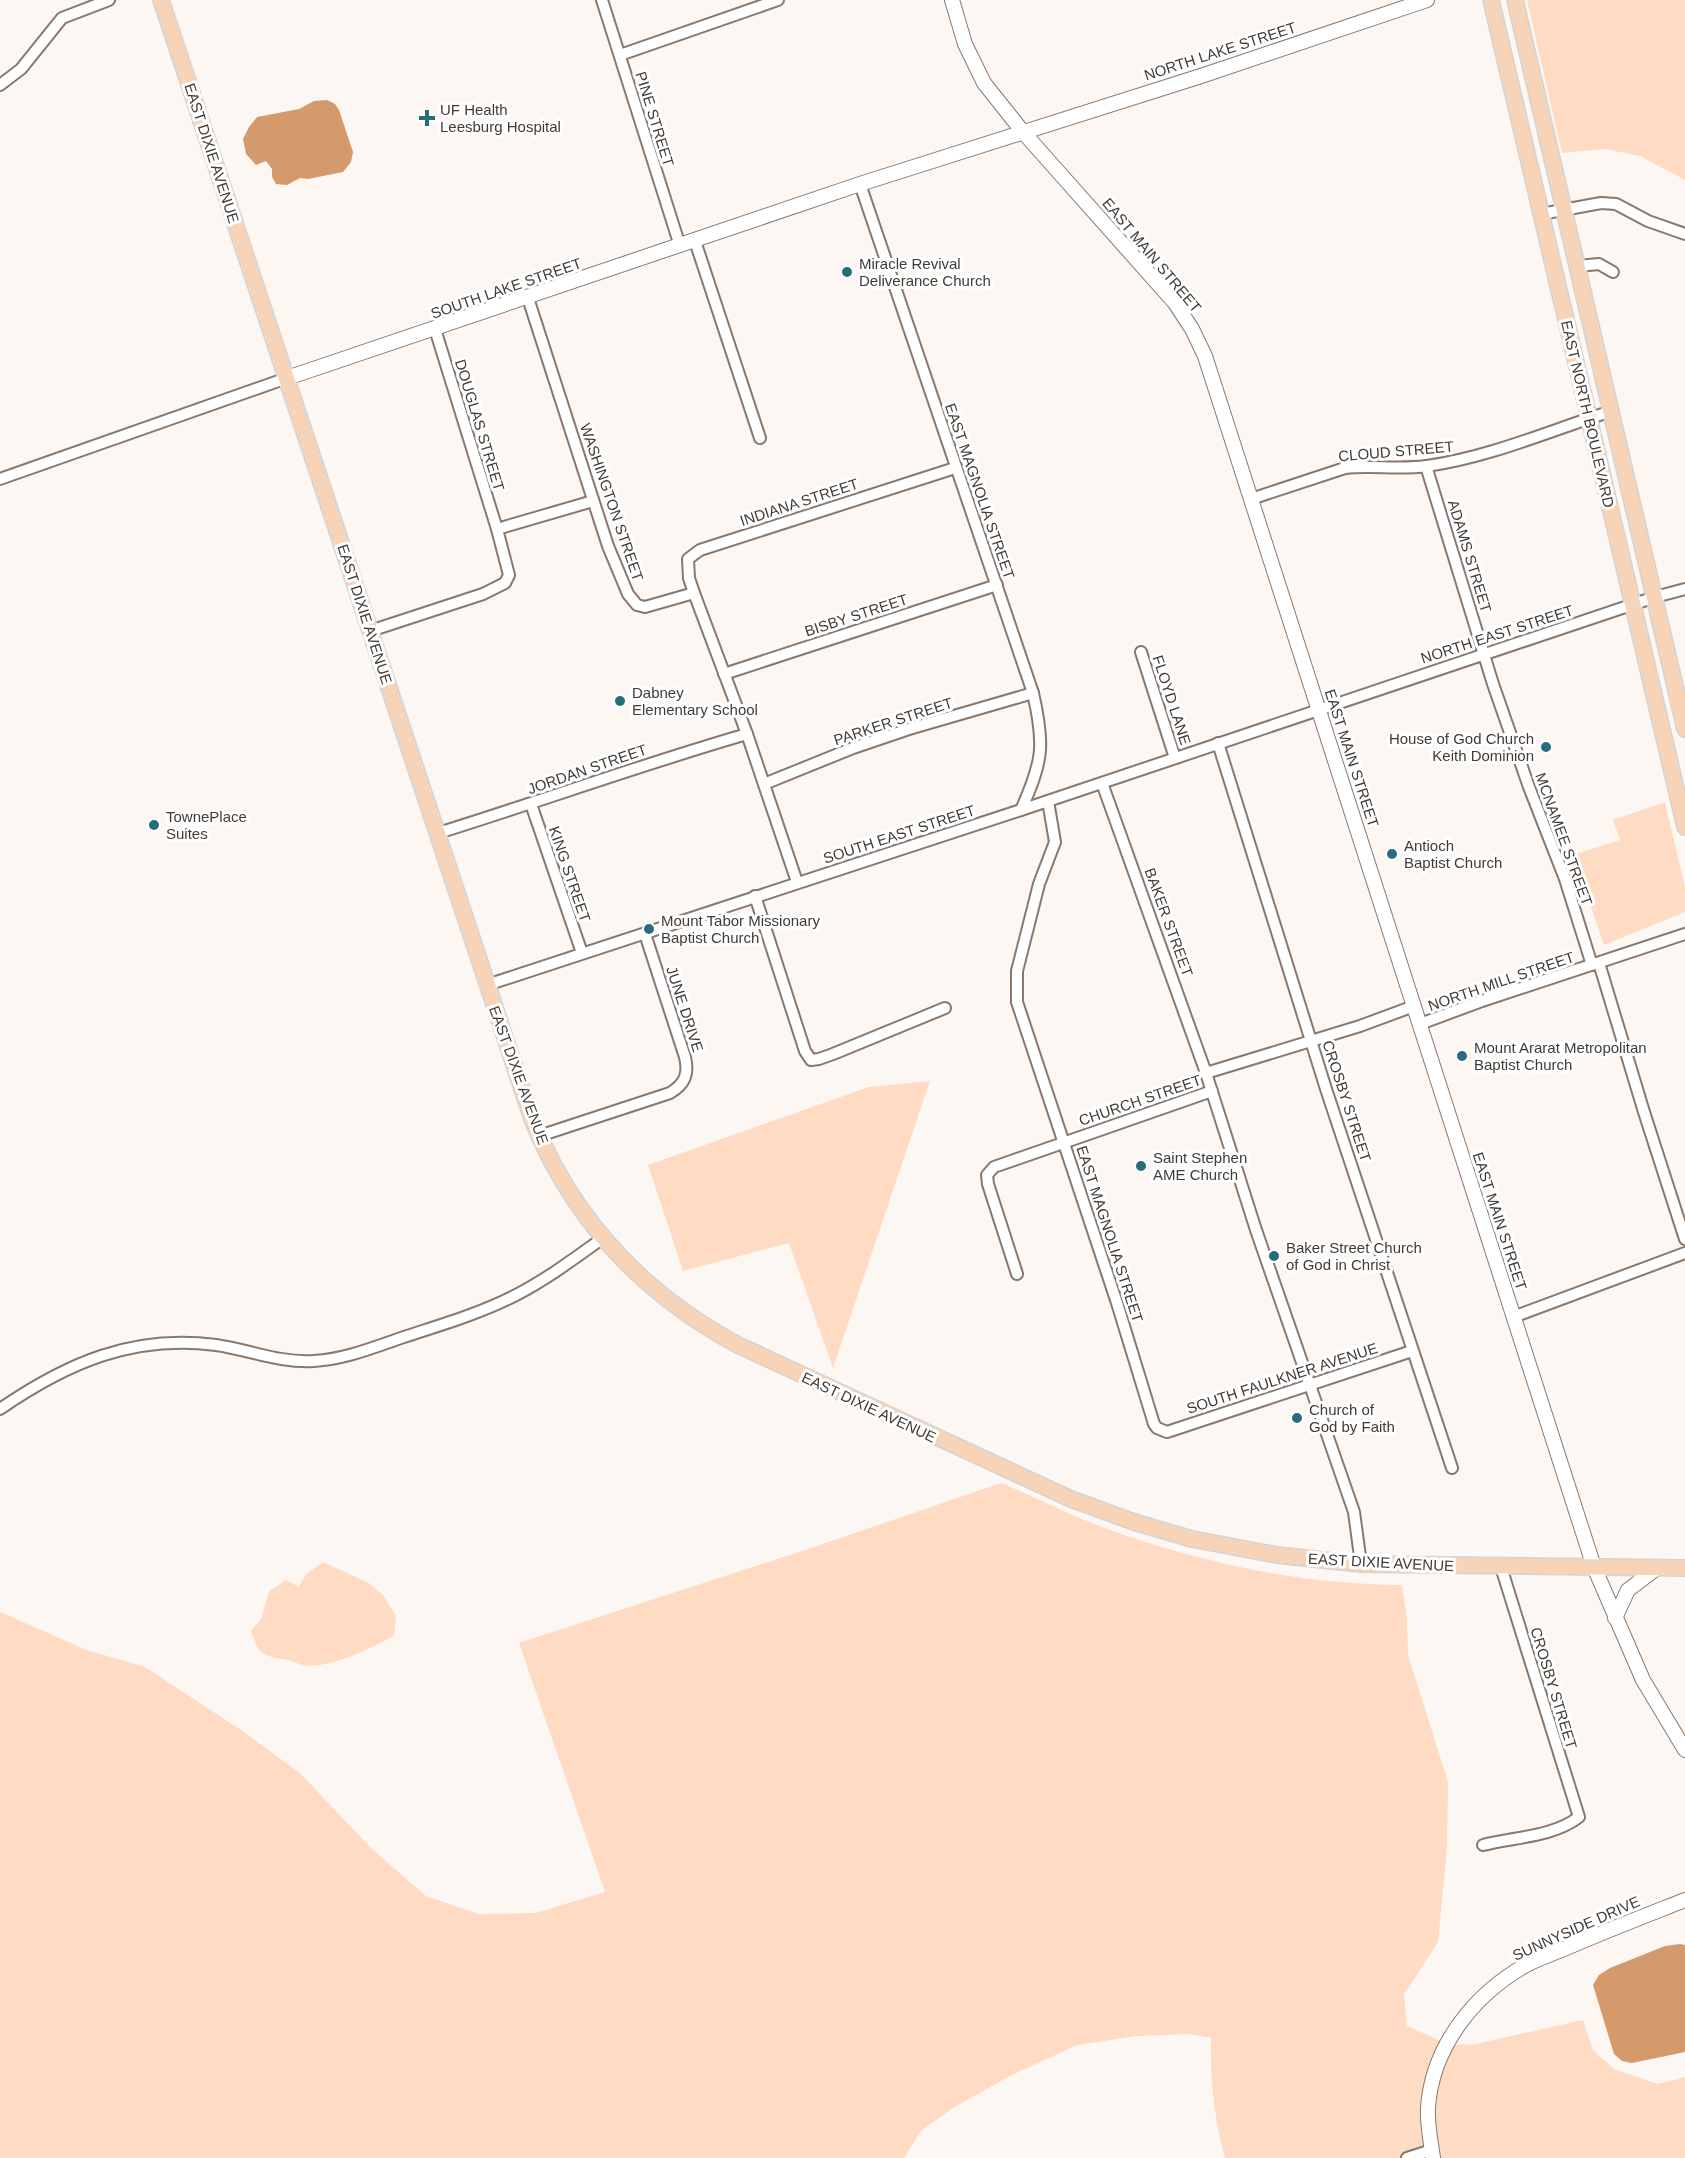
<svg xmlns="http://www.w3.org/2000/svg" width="1685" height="2158" viewBox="0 0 1685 2158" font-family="Helvetica,sans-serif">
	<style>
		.green { fill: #fedbc2 }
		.water { fill: #d59a6c }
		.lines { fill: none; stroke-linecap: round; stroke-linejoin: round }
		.street-casing { stroke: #877970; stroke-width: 14 }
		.secondary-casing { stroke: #877970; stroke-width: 16 }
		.primary-casing { stroke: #d5d4d3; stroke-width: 18 }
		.street { stroke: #fff; stroke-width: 10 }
		.secondary { stroke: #fff; stroke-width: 14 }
		.primary { stroke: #f7d3b7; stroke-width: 15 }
		.poi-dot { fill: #266f7a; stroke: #fff; stroke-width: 2 }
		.labels { text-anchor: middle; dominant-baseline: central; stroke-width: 6; stroke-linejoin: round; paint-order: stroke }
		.street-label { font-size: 15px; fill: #403b36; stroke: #fff }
		.poi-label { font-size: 15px; fill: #403b36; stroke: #fff; text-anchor: start }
	</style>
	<rect width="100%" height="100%" fill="#fdf7f3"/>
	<g class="green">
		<polygon points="1527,0 1685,0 1685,180 1640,156 1605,149 1562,153"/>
		<polygon points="1665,802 1685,887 1685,912 1604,945 1573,855 1620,840 1613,820"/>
		<polygon points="930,1081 833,1368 789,1243 683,1271 648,1165 869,1087"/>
		<path d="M1001 1483C1042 1500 1082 1521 1124 1535 1213 1565 1308 1585 1402 1585L1407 1620 1408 1655 1448 1782 1447 1847 1438 1942 1404 1995 1407 2026 1441 2041C1419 2079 1422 2114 1426 2155L1417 2158H1225C1214 2119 1210 2078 1211 2038L1190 2034 1137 2036 1077 2045 1008 2077 953 2108 921 2131 904 2158H0V1612L87 1650 145 1667 241 1730 300 1773 372 1849 426 1896 479 1914 536 1913 605 1892 519 1643 808 1549Z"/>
		<path d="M323 1562 369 1583 383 1595 396 1616 394 1636C369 1649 340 1664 310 1666 303 1666 295 1662 287 1660 263 1655 260 1657 251 1631L261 1619 269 1591 286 1580 299 1587 305 1575Z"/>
		<polygon points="1583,2020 1593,2050 1614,2069 1658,2084 1685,2077 1685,2158 1439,2158 1434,2108 1439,2076 1452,2045 1476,2044"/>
	</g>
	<g class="water">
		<polygon points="327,100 335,104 339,110 353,152 351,162 343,172 308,179 300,178 287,185 276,184 272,177 272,169 266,161 256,165 246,154 243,139 249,127 257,117 299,109 314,101"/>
		<polygon points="1680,1944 1685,1945 1685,2052 1632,2063 1622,2061 1614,2054 1593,1985 1599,1975 1610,1968 1665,1946"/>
	</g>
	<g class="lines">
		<g class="street-casing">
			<g id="street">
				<polyline points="602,0 680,246"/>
				<polyline points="620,55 778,0"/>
				<polyline points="0,85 21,69 62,18 109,0"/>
				<path d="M860 184 1033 693C1045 745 1043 761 1021 810"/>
				<polyline points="1541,214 1601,203 1616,204 1648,221 1685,234"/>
				<polyline points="695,241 760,438"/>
				<polyline points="1578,266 1599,264 1613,272"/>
				<polyline points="528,298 608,546 628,594 637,605 645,607 694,593"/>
				<polyline points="1426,466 1493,684 1529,787 1565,879 1592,965"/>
				<polyline points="0,479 287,378"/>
				<path d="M1251 499 1345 468C1372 465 1399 470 1427 466 1491 457 1551 430 1612 411"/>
				<polyline points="497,529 593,501"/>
				<polyline points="370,631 483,594 505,583 509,575 497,529 435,329"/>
				<polyline points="1141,652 1175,758"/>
				<polyline points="724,674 997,585"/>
				<polyline points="1218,743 1326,1089 1452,1468"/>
				<polyline points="1102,783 1206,1073 1256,1230 1354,1512 1361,1564"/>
				<polyline points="764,784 853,748 909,729 1033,693"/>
				<polyline points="1048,801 1055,842 1039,884 1017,971 1017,1002 1117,1303 1154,1424 1157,1428 1167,1432 1412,1351"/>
				<polyline points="531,804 582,953"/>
				<path d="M438 833C541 801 643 764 747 734"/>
				<polyline points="797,882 747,734 694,593 689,578 688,559 700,550 955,468"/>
				<polyline points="755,896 805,1051 811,1060 819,1059 833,1054 945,1008"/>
				<polyline points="1599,963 1644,1112 1685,1239"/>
				<polyline points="487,985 1021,810 1655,597 1685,589"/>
				<polyline points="1420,1024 1482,1001 1685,934"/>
				<polyline points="1206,1073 1360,1026 1414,1006"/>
				<path d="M539 1136 670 1093C685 1084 689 1074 685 1057L645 934"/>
				<polyline points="1017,1274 988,1184 987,1175 994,1167 1212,1091"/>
				<polyline points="1513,1317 1685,1253"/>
				<path d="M0 1409C67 1363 133 1334 216 1345 250 1350 279 1363 314 1361 345 1359 372 1348 401 1338 440 1325 479 1314 516 1295 547 1279 575 1258 603 1238"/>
				<path d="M1483 1845C1514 1837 1553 1837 1579 1817L1501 1567"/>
				<polyline points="1407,2158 1432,2150"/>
			</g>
		</g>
		<g class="secondary-casing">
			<g id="secondary">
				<polyline points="952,0 965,44 984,83 1023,132 1175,303 1192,329 1205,356 1594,1567 1643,1680 1685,1750"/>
				<polyline points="287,378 860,184 1201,76 1427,0"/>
				<polyline points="1615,1618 1628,1590 1657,1568"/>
				<path d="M1433 2158C1431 2142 1427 2125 1428 2108 1432 2046 1475 1993 1528 1964 1542 1957 1557 1952 1571 1946 1608 1930 1647 1915 1685 1900"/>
			</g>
		</g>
		<g class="primary-casing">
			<g id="primary">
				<path d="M161 0 532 1119C573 1220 643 1294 738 1345L1071 1499 1134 1522 1192 1539 1277 1555 1361 1564 1685 1568"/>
				<polyline points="1491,0 1685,827"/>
				<polyline points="1515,0 1685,729"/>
			</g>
		</g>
		<use href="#street" class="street"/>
		<use href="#secondary" class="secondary"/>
		<use href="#primary" class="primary"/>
	</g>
	<g class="poi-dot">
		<path d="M424 109h6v6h6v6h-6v6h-6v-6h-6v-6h6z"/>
		<circle cx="847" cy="272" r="6"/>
		<circle cx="620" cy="701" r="6"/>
		<circle cx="1546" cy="747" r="6"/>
		<circle cx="154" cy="825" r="6"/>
		<circle cx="1392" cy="854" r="6"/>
		<circle cx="649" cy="929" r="6"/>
		<circle cx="1462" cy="1056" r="6"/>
		<circle cx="1141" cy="1166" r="6"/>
		<circle cx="1274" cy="1256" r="6"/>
		<circle cx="1297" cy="1418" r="6"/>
	</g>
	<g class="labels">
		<g class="street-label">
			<text transform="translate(1220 51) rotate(-18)">NORTH LAKE STREET</text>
			<text transform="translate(655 119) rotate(73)">PINE STREET</text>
			<text transform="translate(212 153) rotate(72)">EAST DIXIE AVENUE</text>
			<text transform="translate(1152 255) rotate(50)">EAST MAIN STREET</text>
			<text transform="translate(506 288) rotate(-19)">SOUTH LAKE STREET</text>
			<text transform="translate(1588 414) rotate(77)">EAST NORTH BOULEVARD</text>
			<text transform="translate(480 425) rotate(73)">DOUGLAS STREET</text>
			<text transform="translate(1396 451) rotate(-5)">CLOUD STREET</text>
			<text transform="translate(980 491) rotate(71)">EAST MAGNOLIA STREET</text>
			<text transform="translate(612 502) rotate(71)">WASHINGTON STREET</text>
			<text transform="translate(799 502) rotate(-18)">INDIANA STREET</text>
			<text transform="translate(1470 556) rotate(73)">ADAMS STREET</text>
			<text transform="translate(365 614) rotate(72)">EAST DIXIE AVENUE</text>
			<text transform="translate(856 615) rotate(-18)">BISBY STREET</text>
			<text transform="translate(1497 634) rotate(-18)">NORTH EAST STREET</text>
			<text transform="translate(1172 700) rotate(72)">FLOYD LANE</text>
			<text transform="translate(893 721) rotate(-18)">PARKER STREET</text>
			<text transform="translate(1352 758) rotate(72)">EAST MAIN STREET</text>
			<text transform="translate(587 769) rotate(-19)">JORDAN STREET</text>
			<text transform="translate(899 834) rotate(-18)">SOUTH EAST STREET</text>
			<text transform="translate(1564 839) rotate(70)">MCNAMEE STREET</text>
			<text transform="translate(570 874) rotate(71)">KING STREET</text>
			<text transform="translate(1169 922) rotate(70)">BAKER STREET</text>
			<text transform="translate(1501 981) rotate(-19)">NORTH MILL STREET</text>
			<text transform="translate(685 1009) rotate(72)">JUNE DRIVE</text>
			<text transform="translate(519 1075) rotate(70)">EAST DIXIE AVENUE</text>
			<text transform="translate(1140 1100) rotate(-19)">CHURCH STREET</text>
			<text transform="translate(1347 1101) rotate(72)">CROSBY STREET</text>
			<text transform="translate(1500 1221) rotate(72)">EAST MAIN STREET</text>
			<text transform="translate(1110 1234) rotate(72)">EAST MAGNOLIA STREET</text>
			<text transform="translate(1282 1378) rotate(-18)">SOUTH FAULKNER AVENUE</text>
			<text transform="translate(869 1407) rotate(25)">EAST DIXIE AVENUE</text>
			<text transform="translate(1381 1562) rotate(3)">EAST DIXIE AVENUE</text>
			<text transform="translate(1554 1688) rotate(73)">CROSBY STREET</text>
			<text transform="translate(1576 1928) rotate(-24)">SUNNYSIDE DRIVE</text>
		</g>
		<g class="poi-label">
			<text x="440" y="109">UF Health<tspan x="440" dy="17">Leesburg Hospital</tspan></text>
			<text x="859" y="263">Miracle Revival<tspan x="859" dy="17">Deliverance Church</tspan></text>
			<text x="632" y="692">Dabney<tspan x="632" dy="17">Elementary School</tspan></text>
			<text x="1534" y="738" text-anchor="end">House of God Church<tspan x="1534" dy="17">Keith Dominion</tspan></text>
			<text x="166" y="816">TownePlace<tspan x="166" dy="17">Suites</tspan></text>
			<text x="1404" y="845">Antioch<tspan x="1404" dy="17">Baptist Church</tspan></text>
			<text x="661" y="920">Mount Tabor Missionary<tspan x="661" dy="17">Baptist Church</tspan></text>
			<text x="1474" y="1047">Mount Ararat Metropolitan<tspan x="1474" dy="17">Baptist Church</tspan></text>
			<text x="1153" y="1157">Saint Stephen<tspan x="1153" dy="17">AME Church</tspan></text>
			<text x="1286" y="1247">Baker Street Church<tspan x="1286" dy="17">of God in Christ</tspan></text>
			<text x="1309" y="1409">Church of<tspan x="1309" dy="17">God by Faith</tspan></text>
		</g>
	</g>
</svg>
